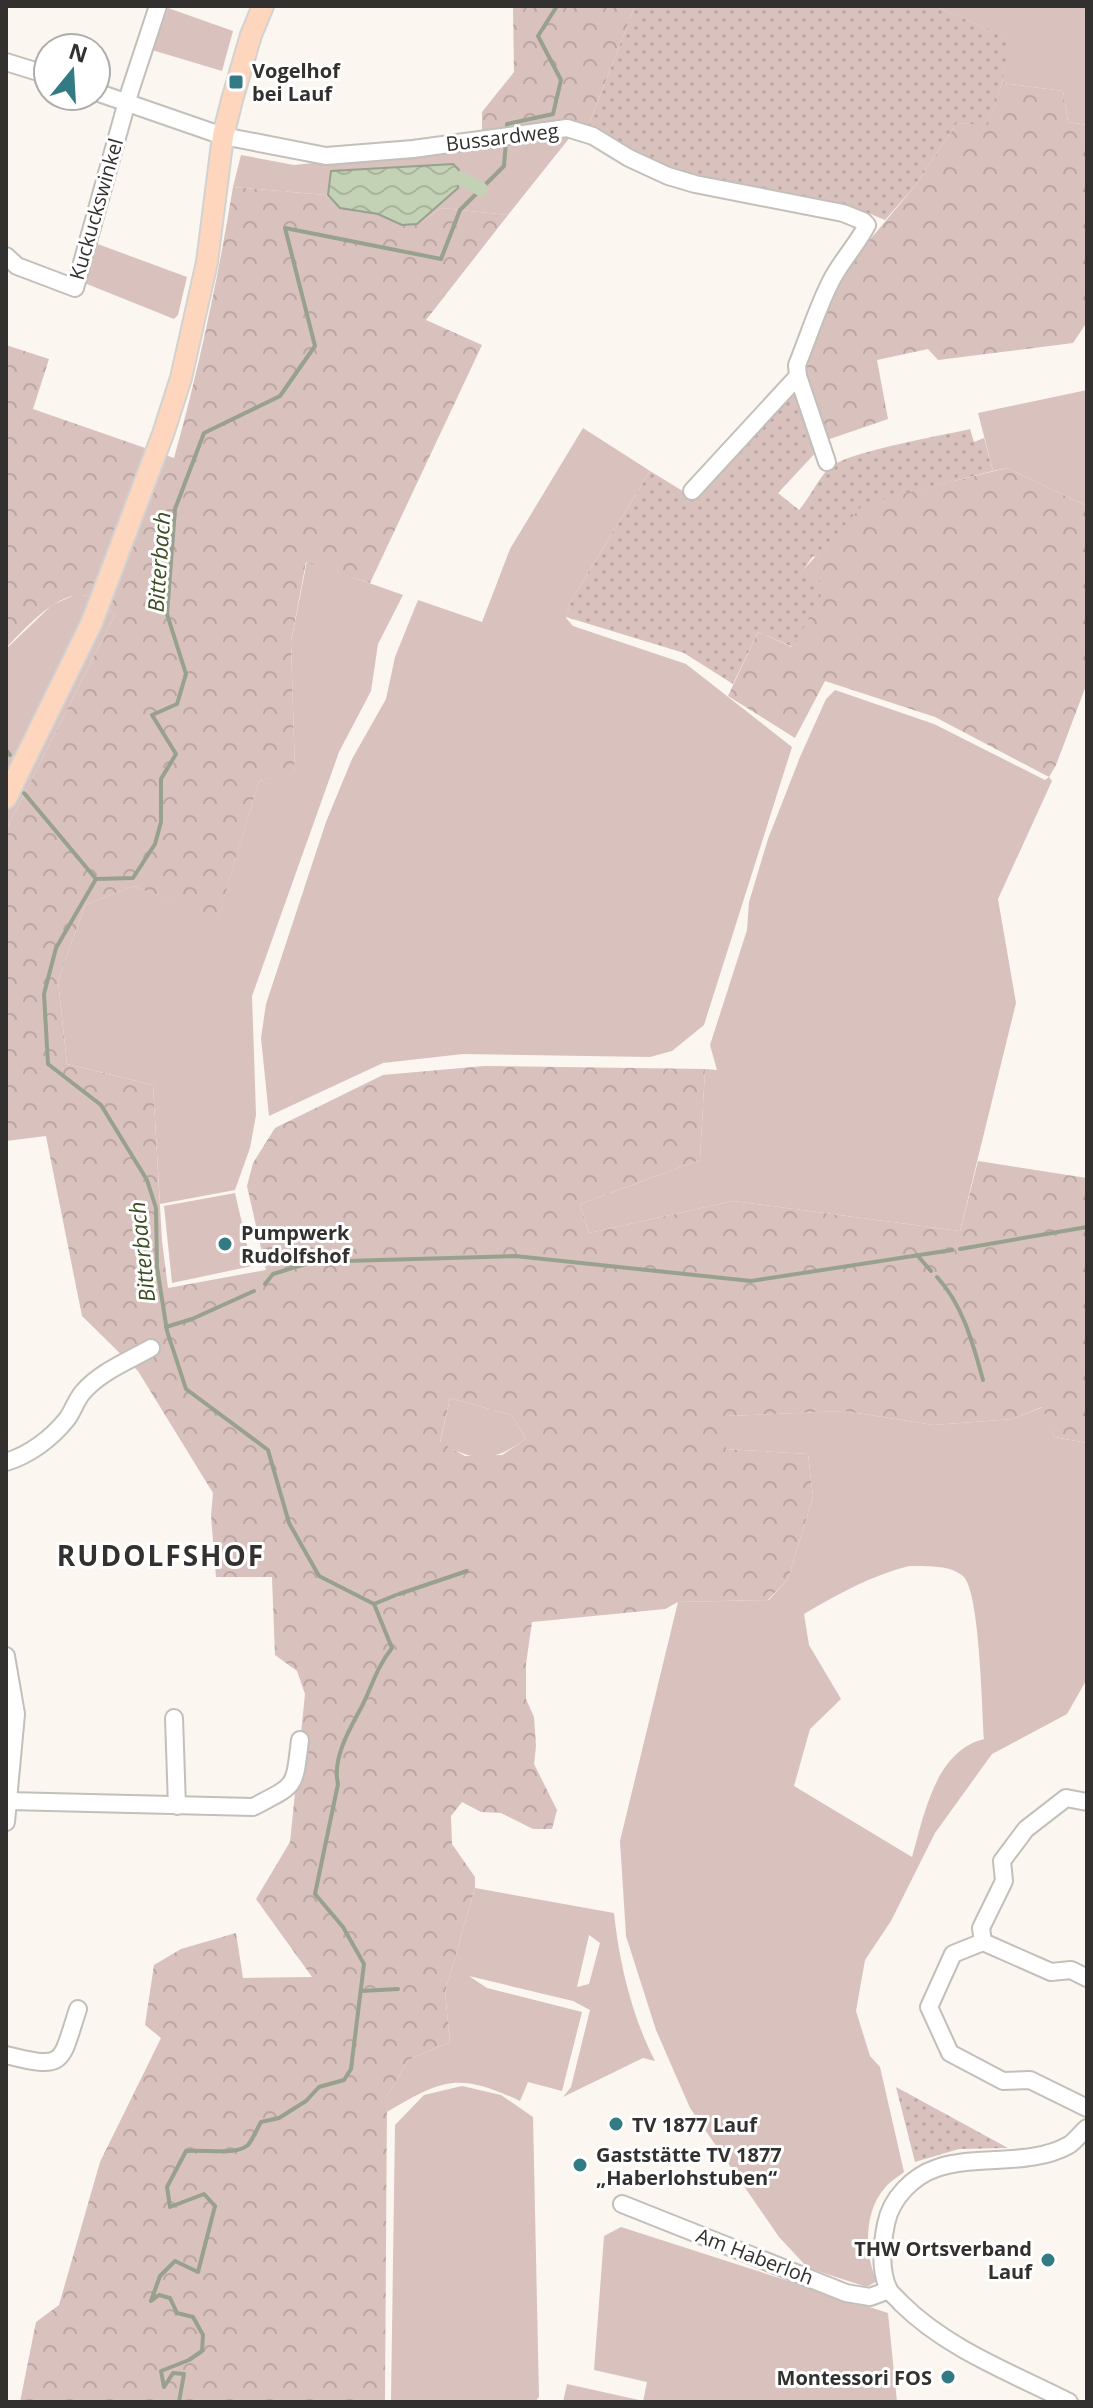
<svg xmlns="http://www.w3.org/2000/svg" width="1093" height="2408" viewBox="0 0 1093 2408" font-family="'Open Sans',sans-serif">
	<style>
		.grass { fill: #d9c1be; fill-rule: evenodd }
		.forest { fill: url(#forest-crowns); fill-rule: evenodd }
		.park { fill: url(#park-dots) }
		.water { fill: url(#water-waves); stroke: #98a18d; stroke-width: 2 }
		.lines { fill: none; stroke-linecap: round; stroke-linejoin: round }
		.stream { stroke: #98a18d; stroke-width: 4 }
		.canal { stroke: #c3d1b5; stroke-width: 14 }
		.minor-casing { stroke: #c3bfb9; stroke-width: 20 }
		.major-casing { stroke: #d2d2d1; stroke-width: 24 }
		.minor { stroke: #fff; stroke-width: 16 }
		.major { stroke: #fed6be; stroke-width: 20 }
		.poi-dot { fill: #327a84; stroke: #fff; stroke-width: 3 }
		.labels { text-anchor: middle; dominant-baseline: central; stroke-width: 6; stroke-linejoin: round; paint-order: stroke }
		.poi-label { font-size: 20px; font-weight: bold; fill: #33312f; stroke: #fff; text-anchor: start }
		.street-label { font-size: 20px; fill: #33312f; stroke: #fff }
		.water-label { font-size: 22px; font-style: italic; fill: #3b4e23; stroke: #fff }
		.district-label { font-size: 28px; font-weight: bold; letter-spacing: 2px; fill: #33312f; stroke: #fff }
	</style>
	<defs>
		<pattern id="forest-crowns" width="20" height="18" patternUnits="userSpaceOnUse" patternTransform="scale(2)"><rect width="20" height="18" fill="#d9c1be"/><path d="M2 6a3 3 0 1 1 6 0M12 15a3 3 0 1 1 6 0" fill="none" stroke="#bba6a4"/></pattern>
		<pattern id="park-dots" width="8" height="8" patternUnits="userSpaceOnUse" patternTransform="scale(2)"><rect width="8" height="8" fill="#d9c1be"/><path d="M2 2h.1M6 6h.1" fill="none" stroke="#bba6a4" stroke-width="1.8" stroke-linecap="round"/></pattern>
		<pattern id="water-waves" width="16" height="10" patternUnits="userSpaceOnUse" patternTransform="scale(2)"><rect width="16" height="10" fill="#c3d1b5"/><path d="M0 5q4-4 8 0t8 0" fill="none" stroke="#a8b49c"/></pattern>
	</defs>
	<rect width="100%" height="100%" fill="#fbf6f0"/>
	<g class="grass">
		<polygon points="935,6 1087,6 1087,125 1068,122 1063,91 1002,83 1010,39"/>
		<polygon points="168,8 233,31 222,71 152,50"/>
		<polygon points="571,136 508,215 442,208 417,224 340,208 326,195 233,187 241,155 294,165"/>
		<polygon points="95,243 187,277 178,315 174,319 82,282"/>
		<polygon points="1087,390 1087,506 1007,468 993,471 978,413"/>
		<polygon points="583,428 650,471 571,601 566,618 573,626 686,664 792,747 704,1025 672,1051 650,1057 463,1054 383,1063 269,1116 261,1038 266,1004 326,822 352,759 386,699 395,657 418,600 482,622 510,549"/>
		<polygon points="307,561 403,595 378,644 371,691 339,752 252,996 256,1115 250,1148 235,1190 160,1204 153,1085 67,1064 58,981 85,905 134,886 217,920 259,781 295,773 291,642"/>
		<polygon points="77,594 94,597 115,615 6,830 6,649 52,605"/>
		<polygon points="835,690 934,724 1045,780 1049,777 1052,781 998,899 1016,1003 960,1231 733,1201 589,1233 580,1204 700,1160 705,1069 717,1070 710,1045 747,930 749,902 768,839 800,757 826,699"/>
		<polygon points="235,1193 252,1266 172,1283 164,1206"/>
		<path d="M450 1398 511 1415 526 1439C492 1462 477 1463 440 1443Z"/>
		<path d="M1043 1407 1054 1437 1087 1443V1679L1067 1714 992 1754 935 1833 891 1921 865 1960 856 2011 870 2056 880 2067 904 2172C898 2177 889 2182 884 2189 864 2212 864 2254 877 2281L867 2287 808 2268 779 2237 690 2108 656 2030 626 1936 620 1841 678 1602 769 1600 788 1579 813 1497 808 1454 726 1449V1416L844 1411 934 1425 1013 1419ZM909 1566C926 1567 949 1564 963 1576 980 1591 982 1711 984 1739 935 1751 924 1816 912 1857L794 1786 810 1729 841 1699 809 1645 804 1614C838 1594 870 1576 909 1566Z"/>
		<path d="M475 1888 614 1913C619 1962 632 2017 655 2061L643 2058 563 2097 571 2087 590 2010 573 2001 469 1976 487 1988 582 2012 562 2091 528 2082 520 2101C458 2072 443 2079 387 2112V2097L408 2060 450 2042 445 1992ZM589 1935 600 1943 589 1984 577 1987Z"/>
		<polygon points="462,2086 501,2095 533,2117 539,2397 535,2402 391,2401 395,2125 424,2095"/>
		<polygon points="621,2227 888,2313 897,2402 643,2402 647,2382 594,2370 604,2236"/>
		<polygon points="567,2384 639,2400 639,2402 563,2402"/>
	</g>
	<g class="forest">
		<polygon points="513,6 635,6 587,129 482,135 482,112 514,72"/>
		<polygon points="1002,83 1063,91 1068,122 1087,125 1087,322 1073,343 938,360 928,349 877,360 888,419 827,440 803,370 835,291 852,261 915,186 957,123 988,124"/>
		<path d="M233 187 326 195 340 208 378 214 402 225 417 224 442 208 508 215 426 320 482 345 370 583 306 562 291 642 295 774 259 781 217 921 134 886 85 905 58 981 67 1064 153 1085 162 1241 168 1288 266 1270 247 1186 253 1163 275 1128 383 1075 484 1066 705 1069 700 1160 580 1204 589 1233 733 1201 960 1231 978 1161 1087 1178V1443L1054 1437 1042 1407 1013 1419 934 1425 844 1411 726 1416V1449L808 1454 813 1497 788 1579 768 1600 678 1602 665 1609 532 1622 526 1664V1699L534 1717 536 1746 534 1764 557 1810 552 1829H533L501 1813 481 1812 462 1802 451 1816 452 1844 475 1877V1888L445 1992 450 2042 408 2060 387 2097 385 2402H20L36 2322 59 2305 100 2162 161 2038 145 2025 154 1965 181 1949 236 1933 243 1978 312 1977 256 1899 290 1842 305 1694 297 1671 275 1655 272 1577H216L211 1516 213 1493 138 1371 82 1316 46 1136 6 1141V830L115 615C109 610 102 603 95 599 65 581 25 629 6 648V345L49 359 33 409 174 458C199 369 218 278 233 187ZM450 1398 511 1415 526 1439 502 1455 465 1456 440 1442Z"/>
		<polygon points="1007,468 1087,506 1087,683 1056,765 1049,777 935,717 825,681 795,738 728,696 758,632 792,647 804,569 864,503"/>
	</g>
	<g class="park">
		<polygon points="635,6 935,6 1011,39 1002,83 988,125 957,123 915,186 885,220 863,211 743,190 670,173 587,129"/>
		<path d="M798 385 819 449 778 493 799 510C810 497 817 481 828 469 844 452 941 436 970 429L974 442 984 438 993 471 864 504 815 557 813 556 804 569 826 586 793 647 758 632 733 684 684 653 566 617 571 601 650 471 686 493Z"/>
		<polygon points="896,2087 1008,2148 959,2149 915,2162"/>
	</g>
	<polygon class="water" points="453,164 459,170 458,188 417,224 402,225 378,214 340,208 328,195 331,171"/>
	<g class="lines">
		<g class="stream">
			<polyline points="507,132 507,124 553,114 561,80 538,36 557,6"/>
			<polyline points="6,750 10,755"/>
			<polyline points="24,793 96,879"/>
			<path d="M96 879 56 948 44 994 48 1064 101 1105 147 1180 156 1208 157 1267 167 1331 186 1389 268 1450 289 1523 319 1576 374 1604 392 1648C376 1668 372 1687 361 1708 349 1730 332 1759 338 1784L315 1894 343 1927 364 1964 351 2069 344 2080 319 2087 306 2101 279 2118 261 2122C257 2129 253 2139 248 2145 235 2156 205 2149 186 2151L167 2187 170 2207 204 2194 215 2206 198 2272 175 2261 160 2276 151 2301 159 2295 170 2298 177 2313 193 2317 203 2335 202 2351 189 2360 161 2371 164 2387 173 2373 184 2374 179 2402"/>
			<polyline points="96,879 133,878 155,844 161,822 161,779 176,754 152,715 177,704 186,674 167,614 175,509 204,433 280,396 315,346 285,228 441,259 460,210 504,166 506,141"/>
			<polyline points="960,1249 1087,1227"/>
			<polyline points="917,1255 931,1271"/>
			<path d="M937 1277C963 1305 973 1344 983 1380"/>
			<polyline points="265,1284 273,1274 312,1262 515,1256 751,1281 952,1250"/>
			<polyline points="166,1327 192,1319 254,1291"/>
			<polyline points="399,1594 467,1571"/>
			<polyline points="374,1604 396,1595"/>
			<polyline points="361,1991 398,1989"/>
		</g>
		<polyline class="canal" points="460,178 481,189"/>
		<g class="minor-casing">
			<g id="minor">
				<polyline points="6,62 48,75"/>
				<path d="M96 92 223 136 326 156 413 149 567 128 593 136 629 158 668 176 695 184 843 213 863 221 867 225C857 245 840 262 830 283 817 309 808 338 797 365L798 376 692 491"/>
				<polyline points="6,256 17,266 75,288 130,91 158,6"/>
				<polyline points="798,376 827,462"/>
				<path d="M6 1462C29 1455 51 1439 67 1419 73 1411 76 1400 83 1392 100 1372 128 1361 151 1348"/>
				<polyline points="6,1656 16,1714 6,1822"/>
				<polyline points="174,1718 177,1806"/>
				<path d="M8 1801 253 1807C297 1784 294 1789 300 1740"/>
				<polyline points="1087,1802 1066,1798 1026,1829 1002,1861 1004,1881 981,1928 983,1942 953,1954 929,2007 950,2053 1003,2081 1030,2080 1087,2108"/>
				<polyline points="983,1942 1051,1972 1071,1970 1087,1978"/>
				<path d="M6 2055C66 2070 60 2064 78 2009"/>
				<polyline points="622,2204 846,2293 870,2297 889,2290"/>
				<path d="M1069 2402C1012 2373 947 2349 901 2303 898 2299 891 2294 889 2290 879 2270 882 2244 886 2224 891 2198 913 2176 937 2168 979 2154 1030 2167 1069 2145 1075 2141 1081 2133 1087 2128"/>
			</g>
		</g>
		<g class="major-casing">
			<polyline id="major" points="6,798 92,622 163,434 181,378 207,262 223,136 232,100 251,35 263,6"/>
		</g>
		<use href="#minor" class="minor"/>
		<use href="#major" class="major"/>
	</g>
	<g class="poi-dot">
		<rect x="228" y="74" width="16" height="16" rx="4"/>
		<circle cx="225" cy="1244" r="8"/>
		<circle cx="616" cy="2124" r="8"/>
		<circle cx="580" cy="2165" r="8"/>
		<circle cx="1048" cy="2260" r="8"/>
		<circle cx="948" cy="2377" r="8"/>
	</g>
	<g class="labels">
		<g class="poi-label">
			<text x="252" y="70">Vogelhof<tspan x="252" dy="23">bei Lauf</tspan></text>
			<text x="241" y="1232">Pumpwerk<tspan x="241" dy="23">Rudolfshof</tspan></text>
			<text x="632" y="2124">TV 1877 Lauf</text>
			<text x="596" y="2154">Gaststätte TV 1877<tspan x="596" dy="23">„Haberlohstuben“</tspan></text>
			<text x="1032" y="2248" text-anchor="end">THW Ortsverband<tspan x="1032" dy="23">Lauf</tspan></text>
			<text x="932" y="2377" text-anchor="end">Montessori FOS</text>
		</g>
		<g class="street-label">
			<text transform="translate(502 137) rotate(-7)">Bussardweg</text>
			<text transform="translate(96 209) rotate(-74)">Kuckuckswinkel</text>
			<text transform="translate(755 2256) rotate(21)">Am Haberloh</text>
		</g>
		<g class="water-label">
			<text transform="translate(158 562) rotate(-86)">Bitterbach</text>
			<text transform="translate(141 1252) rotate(-96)">Bitterbach</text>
		</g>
		<g class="district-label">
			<text x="161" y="1555">RUDOLFSHOF</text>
		</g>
	</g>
	<rect width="1093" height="2408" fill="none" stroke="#33312f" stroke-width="16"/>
	<g transform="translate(72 72) rotate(18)"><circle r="38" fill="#ffffff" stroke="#adadac" stroke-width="2"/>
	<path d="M0-6L14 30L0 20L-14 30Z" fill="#327a84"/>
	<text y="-12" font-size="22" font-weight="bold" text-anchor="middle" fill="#33312f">N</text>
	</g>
</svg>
